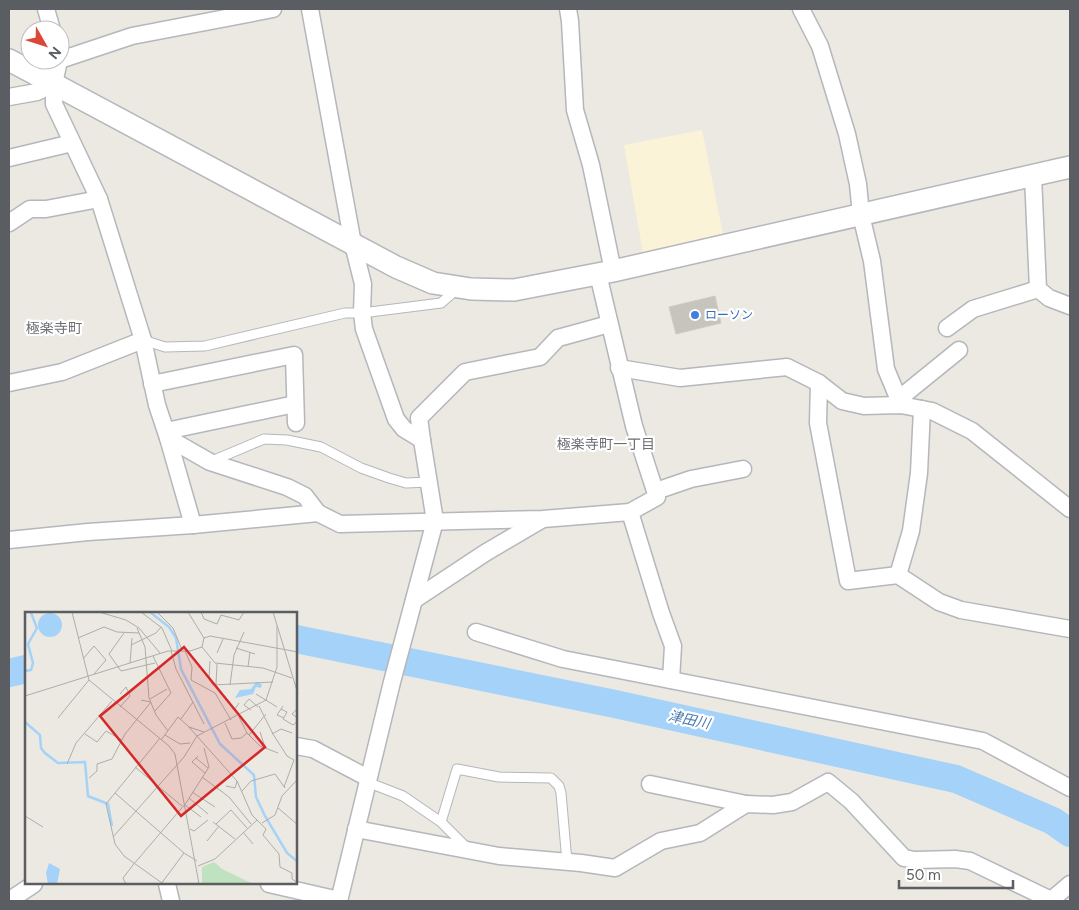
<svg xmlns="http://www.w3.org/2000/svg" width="1079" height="910" viewBox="0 0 1079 910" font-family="Figtree,'Noto Sans JP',sans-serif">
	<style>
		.commercial { fill: #fbf3d7 }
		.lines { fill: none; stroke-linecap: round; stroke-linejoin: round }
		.river { stroke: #a5d2f8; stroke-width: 28 }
		.building { fill: #c7c4be; stroke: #d0cbc0 }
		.service-casing { stroke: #b4b7bb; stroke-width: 11 }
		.minor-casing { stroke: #b4b7bb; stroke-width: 19 }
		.tertiary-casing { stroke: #b4b7bb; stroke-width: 24 }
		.service { stroke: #fff; stroke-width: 9 }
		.minor { stroke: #fff; stroke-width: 16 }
		.tertiary { stroke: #fff; stroke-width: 21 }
		.shop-dot { fill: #3f7fe0; stroke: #fff; stroke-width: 2 }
		.labels { text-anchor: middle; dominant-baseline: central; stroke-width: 4.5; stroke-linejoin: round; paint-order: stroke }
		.shop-label { font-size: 12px; fill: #366cbe; stroke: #fff; text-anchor: start }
		.neighbourhood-label { font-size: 14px; fill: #6b6f73; stroke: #fff }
		.water-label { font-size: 14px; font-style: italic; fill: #4779b1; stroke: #fff }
		.inset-river { fill: none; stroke: #a5d2f8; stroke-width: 2.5 }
		.inset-road { fill: none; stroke: #adadaa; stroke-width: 1 }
		.view { fill: #d62828; fill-opacity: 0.15; stroke: #d62828; stroke-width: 2.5 }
		.inset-edge { fill: none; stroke: #5a5d61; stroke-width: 2.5 }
	</style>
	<rect width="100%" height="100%" fill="#ebe9e1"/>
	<polygon class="commercial" points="702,130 723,234 643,253 624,145"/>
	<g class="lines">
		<g class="river">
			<polyline points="296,639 615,704 956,779 1053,821 1070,833"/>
			<polyline points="9,673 26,669"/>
		</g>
	</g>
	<polygon class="building" points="715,296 721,323 676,334 669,307"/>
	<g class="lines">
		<g class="service-casing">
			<g id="service">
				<polyline points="143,340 165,347 205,346 345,313 362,313 441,303 457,289"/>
				<polyline points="212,461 264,439 287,440 321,447 361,468 389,478 406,483 429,482"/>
				<polyline points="367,782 403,796 441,822 467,848"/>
				<polyline points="441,822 457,769 499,777 551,778 559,786 561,793 567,862"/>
			</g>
		</g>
		<g class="minor-casing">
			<g id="minor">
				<polyline points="46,9 52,30"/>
				<polyline points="310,9 353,244 363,284 362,313 364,329 396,419 404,429 422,440 435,521 392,682 339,901"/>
				<polyline points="568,9 570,21 575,110 591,165 613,271"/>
				<polyline points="801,9 820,46 847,134 858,184 861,215 872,261 886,369 901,405"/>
				<polyline points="59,60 54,84 54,104 99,199 143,340 157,405 168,438 210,462 287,487 305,496 318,513 340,524 543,519 630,512 657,497 634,426 598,274"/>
				<polyline points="60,60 132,36 273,9"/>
				<polyline points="9,97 37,92 54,84"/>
				<polyline points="9,158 72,143"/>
				<polyline points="1033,176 1038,289 1049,298 1070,306"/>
				<polyline points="9,223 30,209 46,209 99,199"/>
				<polyline points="947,328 973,309 1038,289"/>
				<polyline points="619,368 680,378 787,367 819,383 842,401 864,406 901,405 932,411 972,431 1070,509"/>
				<polyline points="9,383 62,372 143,340"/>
				<polyline points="819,383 818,423 848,581 898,575 939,602 961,610 1070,629"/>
				<polyline points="152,384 294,355 296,423"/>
				<polyline points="901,405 906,393 959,350"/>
				<polyline points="166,431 295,404"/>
				<polyline points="168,438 193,525"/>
				<polyline points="422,440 419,418 465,372 540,357 558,338 609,324"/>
				<polyline points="656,491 691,479 743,469"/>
				<polyline points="630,512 661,613 673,646 671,680"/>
				<polyline points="9,540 88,532 193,525 318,513"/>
				<polyline points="898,575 911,531 919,473 922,409"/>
				<polyline points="414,600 485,553 541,520"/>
				<polyline points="476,632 563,659 983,741 1070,788"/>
				<polyline points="296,746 313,749 368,778"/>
				<polyline points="650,784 746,804"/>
				<polyline points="356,829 499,856 581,863 615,868 661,841 700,833 746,804 773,805 792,802 828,782 851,801 904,858 915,860 955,859 970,861 1051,900"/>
				<polyline points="167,884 171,901"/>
				<polyline points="269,884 339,900"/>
				<polyline points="12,901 16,896 34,884"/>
				<polyline points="1050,901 1070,884"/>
			</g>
		</g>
		<g class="tertiary-casing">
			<polyline id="tertiary" points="9,60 396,267 433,283 471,289 514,290 613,271 1070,167"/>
		</g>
		<use href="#service" class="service"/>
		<use href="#minor" class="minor"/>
		<use href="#tertiary" class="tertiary"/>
	</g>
	<circle class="shop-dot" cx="695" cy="315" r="5"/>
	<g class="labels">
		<g class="shop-label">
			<text x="705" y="315">ローソン</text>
		</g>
		<g class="neighbourhood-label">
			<text x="54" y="328">極楽寺町</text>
			<text x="606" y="444">極楽寺町一丁目</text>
		</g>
		<g class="water-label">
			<text transform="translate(689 720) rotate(12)">津田川</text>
		</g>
	</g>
	<g transform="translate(25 612)">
		<rect width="272" height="272" fill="#ebe9e1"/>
		<path d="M189 250 197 257 228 272H177V255Z" fill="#bfe2c0"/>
		<path d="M13 13a12 12 0 1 1 24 0a12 12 0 1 1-24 0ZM231 70 237 72 236 76 231 75 228 82 210 86 215 78 226 77ZM24 251 35 257 32 272H23L21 261Z" fill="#a5d2f8"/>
		<path class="inset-river" d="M125 0 144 15 151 26 156 57 195 132 229 163 231 185 240 204 262 241 273 250M0 59 6 58 8 51 3 32 12 16 6 1M0 110 15 123 16 136 20 141 33 151 60 150 63 184 83 192 87 214"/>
		<path class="inset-road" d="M47 0 64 68 144 134 150 142 174 272M74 0 101 8 114 16 135 41M116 0 137 16 147 39M132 0 148 16 157 38M163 0 179 26M176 0 179 7 192 12 196 3 214 8 219 0M248 0 273 82M112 16 120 35 124 86 131 103 143 119M99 21 84 42 96 59 130 51M53 26 79 15 92 20 114 21M106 33 131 21 136 15M211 36 230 42M146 39 151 57 179 112M160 39 167 55 166 68 190 81 206 108M192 41 198 27M128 44 146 81 130 99M58 47 69 34 81 48M185 49 184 67 188 73 248 70M105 51 107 26M223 55 225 40M69 62 81 48M267 66 238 56 190 51 177 35 179 26 185 24 273 40M191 72 192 52M205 73 209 43 219 20M231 82 252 95M0 84 143 39H165L177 35M125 87 142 77M214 91 210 97 214 104M234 94 248 122 262 144 269 148 259 175M258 94 252 103 259 106M95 95 105 84 101 75 95 82M273 96 267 102 273 106M256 97 262 100 258 107 268 113 273 109M226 98 219 93 224 87 233 95M33 106 64 68M156 107 168 90M200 111 207 127 216 126 222 121 214 105M164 115 179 120M235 120 240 135M222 121 235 134 253 141M60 122 72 130 81 119 97 128M247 122 256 117 267 121M140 123 155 132 165 131M224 123 241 102M135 126 81 192 90 232 99 244 137 271M136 128 153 105 163 114 212 169 227 203 241 217 238 223 254 242 255 255 267 261V267L273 271M173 144 167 150 180 161M171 146 183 156M42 152 51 131 87 89M110 155 157 194M177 165 204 185 226 212M64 166 72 159V152L87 147 100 122 126 90 116 88M201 174 210 176 212 169M217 179 226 169 250 162 260 176M167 180 190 195M90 181 159 241M164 186 183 202M160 193 176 205M253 196 273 213M0 204 18 215M188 210 210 227M237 211 250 203 257 184 273 167M191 212 206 198 222 216M165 217 169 219 183 208M218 220 228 232M88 225 159 145 172 124 241 88 252 55V14M182 229 194 214M173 254 190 247 232 208M101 272 98 266 108 253 161 191 184 155 179 136M136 272 159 241 172 249"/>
		<path class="view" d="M159 35 240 135 156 204 75 104Z"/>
		<rect width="272" height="272" class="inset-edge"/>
	</g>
	<rect width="1079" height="910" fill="none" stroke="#5a5d61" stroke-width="20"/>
	<g transform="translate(45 45) rotate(129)"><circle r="24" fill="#ffffff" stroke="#bdbec0"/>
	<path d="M0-4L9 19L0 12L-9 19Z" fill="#db4737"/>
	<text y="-8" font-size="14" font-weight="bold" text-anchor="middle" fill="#5a5d61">N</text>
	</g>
	<path d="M899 880v8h114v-8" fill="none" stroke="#5a5d61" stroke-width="2.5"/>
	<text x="906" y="880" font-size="15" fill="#5a5d61" stroke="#ffffff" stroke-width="4" paint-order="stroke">50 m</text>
</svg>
